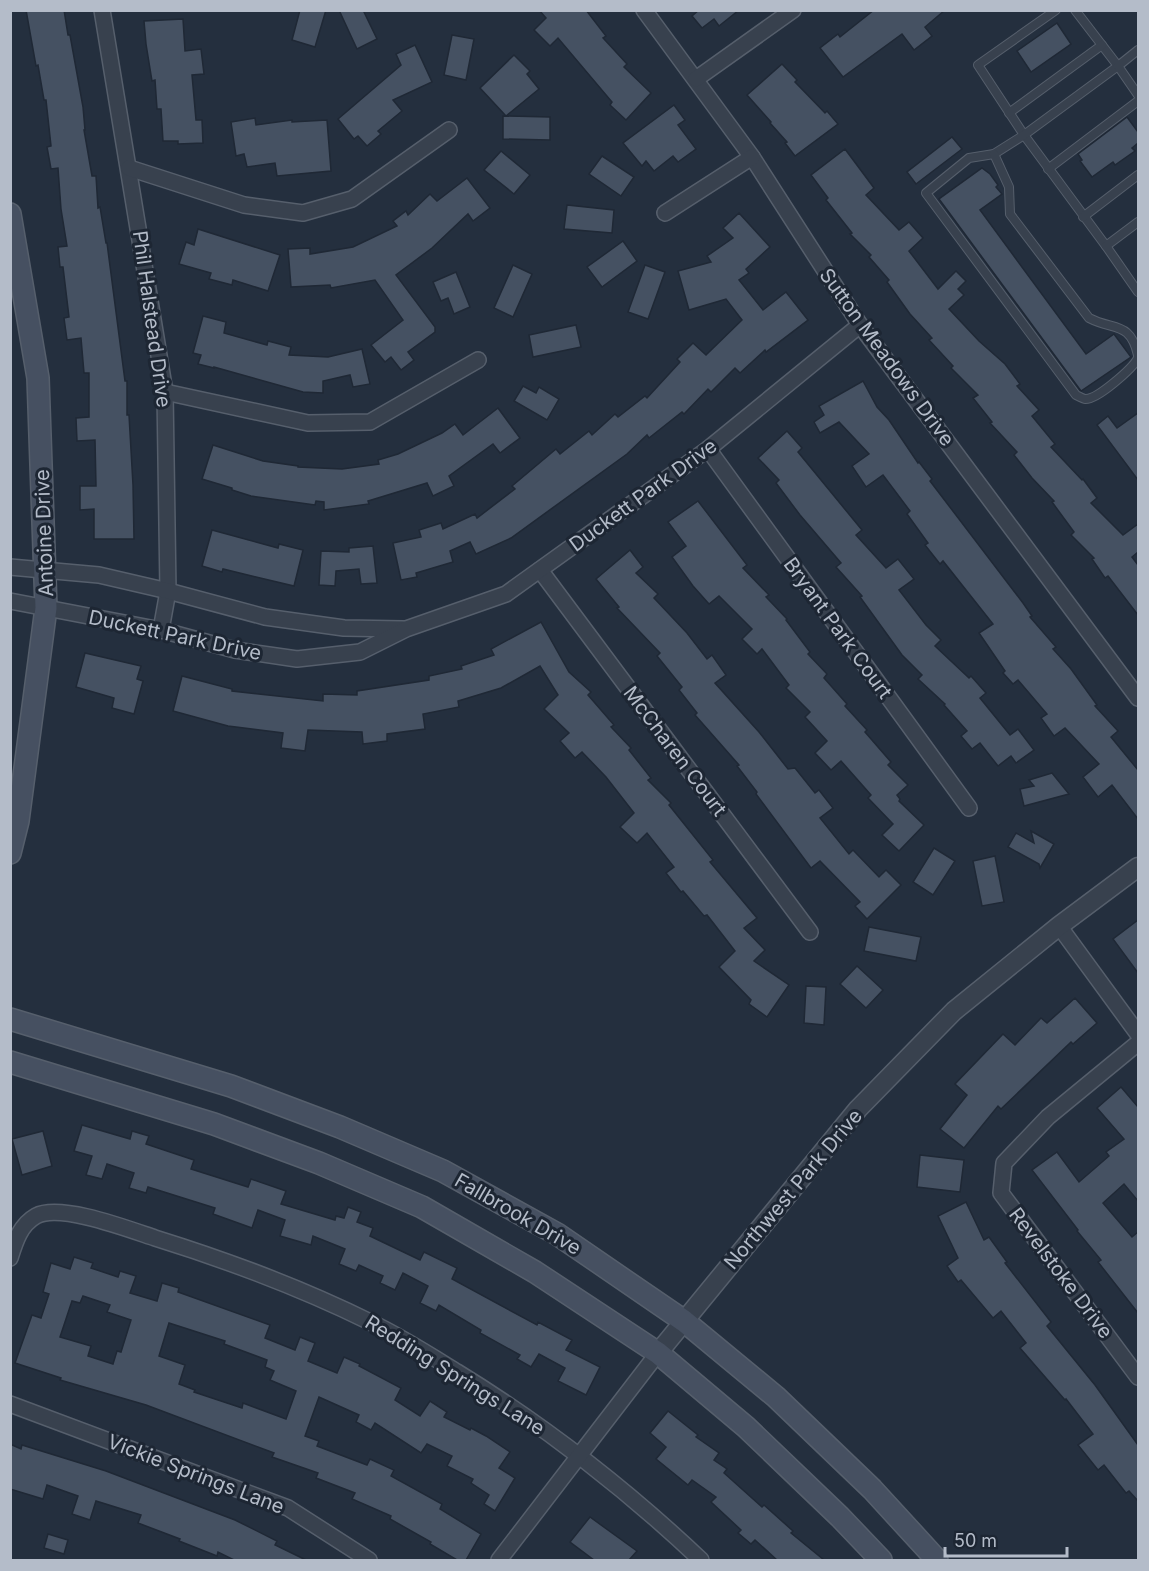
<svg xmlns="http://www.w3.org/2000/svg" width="1149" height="1571" viewBox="0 0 1149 1571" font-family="Inter,sans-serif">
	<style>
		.building { fill: #455162; stroke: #1f2835; stroke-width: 1.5; fill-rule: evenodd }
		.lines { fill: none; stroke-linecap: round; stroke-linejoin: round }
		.service-casing { stroke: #565f6c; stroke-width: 10 }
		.minor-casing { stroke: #565f6c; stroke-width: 18 }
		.tertiary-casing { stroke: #565f6c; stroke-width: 21 }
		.secondary-casing { stroke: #565f6c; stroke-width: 24 }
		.service { stroke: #38414e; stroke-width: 8 }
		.minor { stroke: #38414e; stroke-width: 15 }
		.tertiary { stroke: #38414e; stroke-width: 18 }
		.secondary { stroke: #465061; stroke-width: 21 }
		.labels { text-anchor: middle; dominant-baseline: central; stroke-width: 6; stroke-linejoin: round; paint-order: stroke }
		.street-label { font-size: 20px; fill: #b4bcc9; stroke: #1d2633 }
	</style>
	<rect width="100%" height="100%" fill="#242f3e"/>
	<g class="building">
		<polygon points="26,10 64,10 68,35 70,35 83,107 85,130 84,130 92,176 96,176 98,208 100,207 106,243 107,243 125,381 127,381 127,415 129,415 133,485 134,539 94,539 94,509 80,510 80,486 96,486 95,440 77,441 76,418 89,417 89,373 84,373 81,338 67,340 64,318 69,317 63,267 60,267 58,247 67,246 61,209 58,168 51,169 47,147 51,146 46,100 44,100 38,65 36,66"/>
		<polygon points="300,10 326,10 315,47 292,40"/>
		<polygon points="339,10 363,10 377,39 357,49"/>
		<polygon points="539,10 586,10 606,36 603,38 627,64 624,67 651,93 626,120 610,105 612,102 558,38 550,46 534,30 546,18"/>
		<polygon points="699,10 739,10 719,26 714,19 702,28 692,16"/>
		<polygon points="874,10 945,10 925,27 932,36 914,50 902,34 843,77 820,48 838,34 840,37"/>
		<polygon points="183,19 185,51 201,49 204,74 192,75 196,120 202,120 203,143 178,144 178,141 163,141 161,109 157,109 155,80 152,81 146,44 144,21"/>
		<polygon points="1057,23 1071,44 1031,72 1017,51"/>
		<polygon points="452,35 474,39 466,80 444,75"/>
		<polygon points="415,45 432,82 393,100 402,111 378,131 381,134 367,146 358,136 354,139 338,119 401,65 396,54"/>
		<polygon points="514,55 530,71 527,74 539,89 506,116 480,88"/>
		<polygon points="782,64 797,80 795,82 825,113 827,111 838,124 795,156 785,143 787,142 770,123 771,122 747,95"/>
		<polygon points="674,105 685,120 678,125 696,149 678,162 673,156 654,171 646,161 642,166 623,143"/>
		<polygon points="503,116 550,117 550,140 503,139"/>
		<polygon points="1127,117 1138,132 1138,143 1132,148 1135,151 1115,165 1113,162 1092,177 1080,161 1082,160 1078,154"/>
		<polygon points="255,118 256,125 292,120 292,122 327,120 331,171 277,176 275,163 247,167 244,154 236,156 231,122"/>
		<polygon points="952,137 962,149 916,184 907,172"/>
		<polygon points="845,149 874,188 866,195 899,230 909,222 923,238 909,251 938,289 956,271 966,281 958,289 964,295 949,309 979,341 1005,364 1020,384 1017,386 1039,410 1032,416 1055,444 1051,447 1082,480 1083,479 1097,498 1091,503 1123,535 1138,524 1138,552 1132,557 1138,565 1138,615 1108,576 1105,578 1092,559 1094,558 1071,535 1074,532 1052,502 1054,501 1032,478 1014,455 1017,452 990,423 992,422 973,398 978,395 951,368 953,366 929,340 932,338 910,314 887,282 889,280 869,257 871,255 850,234 852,233 826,200 828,198 811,175"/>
		<polygon points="501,151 530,175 514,194 484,170"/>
		<polygon points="602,156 634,177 621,196 589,174"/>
		<polygon points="982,168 990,174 998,185 996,187 1002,194 980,210 1086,354 1114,334 1131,357 1081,391 939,199"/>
		<polygon points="467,178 490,208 473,221 468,214 432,248 396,275 435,327 435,332 408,352 414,360 401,370 391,357 385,362 371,345 403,320 375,280 331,288 330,285 291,287 288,249 310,248 310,254 353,247 397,226 393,221 406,211 408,215 430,194 437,201"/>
		<polygon points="567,205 614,210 612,233 564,229"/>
		<polygon points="739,213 770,247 746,269 749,273 739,280 763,310 786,292 808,320 766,352 765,350 740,373 735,368 711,392 708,389 684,414 682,412 649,438 647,435 627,454 511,538 476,554 470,542 450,551 453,562 416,573 417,577 401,580 393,543 421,537 419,530 441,523 443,529 475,514 477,518 515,489 512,486 556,449 560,454 589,431 592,435 615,414 618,417 645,396 647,398 680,362 677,359 693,343 706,355 742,320 726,299 689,310 678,271 711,262 707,256 733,238 723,228"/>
		<polygon points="198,229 280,255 268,291 233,280 232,285 209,279 211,273 179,264 186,242 194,245"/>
		<polygon points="623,241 637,261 602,287 587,267"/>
		<polygon points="513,265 532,274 513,317 494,308"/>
		<polygon points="645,265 665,272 648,319 628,312"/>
		<polygon points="456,272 470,307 454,314 448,298 441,301 433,282"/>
		<polygon points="203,316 226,322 224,333 267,345 268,341 291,347 289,355 328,357 362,349 370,384 353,387 350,375 323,381 323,393 303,392 214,367 214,368 198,364 201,355 193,353"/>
		<polygon points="576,325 581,347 533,357 529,335"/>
		<polygon points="863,381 877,407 889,420 918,463 919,462 932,479 930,481 1023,603 1032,616 1030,617 1056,647 1053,649 1071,669 1097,705 1095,706 1118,731 1111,737 1138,770 1138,819 1112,785 1098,797 1083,777 1099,764 1065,728 1054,736 1041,718 1047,714 1018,680 1013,684 1003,673 1005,671 979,633 993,624 943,561 940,564 925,545 928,543 907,514 910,511 883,475 866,487 852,466 869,454 839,422 820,433 814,422 824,415 819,406"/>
		<polygon points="523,386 536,393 539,387 559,399 547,420 514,401"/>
		<polygon points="498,408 520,438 500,453 493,444 449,476 454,486 433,496 427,483 368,501 369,504 324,510 324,502 316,501 315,505 251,496 232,490 232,488 202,479 213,445 263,461 298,466 298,467 342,469 379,464 378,460 398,454 442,433 455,424 463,435"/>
		<polygon points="1138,413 1138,480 1097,425 1108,416 1117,428"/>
		<polygon points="787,431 802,448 798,452 862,530 856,535 886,568 898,559 914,579 899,590 926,625 941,640 935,646 969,678 971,676 986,693 980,698 1010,735 1018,729 1034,750 1016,763 1011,756 998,766 980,743 972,749 961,736 967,731 944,705 945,704 918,679 922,675 902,655 860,597 862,596 836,567 841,563 800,515 776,483 779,480 758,458"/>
		<polygon points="698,501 747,565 743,568 769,595 766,597 787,619 786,620 810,652 808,654 827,674 824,678 847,704 845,706 867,730 865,732 891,762 888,765 908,785 897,795 900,799 899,801 924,825 899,851 882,835 893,824 868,798 871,795 841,761 831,770 815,753 827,741 805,717 810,712 786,688 789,685 762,649 757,654 742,639 752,629 719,596 709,604 693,586 672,557 686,546 668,522"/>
		<polygon points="212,530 278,548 279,544 303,550 294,586 223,569 222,572 202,566"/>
		<polygon points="373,546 377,583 361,584 359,569 336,571 335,586 319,585 321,551 349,552 349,548"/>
		<polygon points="630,550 643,567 636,573 658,594 654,598 687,633 707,659 712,655 726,675 715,683 759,732 788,769 795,768 815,793 819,790 833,808 820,818 849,854 853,850 879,877 886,870 901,885 867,919 855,906 860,902 820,861 811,868 756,794 757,792 737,766 739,765 695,715 697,713 679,690 682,687 657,656 660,653 617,608 619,607 596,579"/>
		<polygon points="541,622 569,672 591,692 588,695 614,725 611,727 631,748 629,750 651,778 648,780 671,803 669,805 713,860 710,862 757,918 744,928 765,950 754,961 789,985 767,1017 749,1004 751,1000 719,967 735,951 707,915 704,916 683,891 681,892 666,873 674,867 647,833 637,843 620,827 634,813 606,777 582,752 575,758 560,741 569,733 544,709 558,695 540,666 501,688 458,701 459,707 423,714 425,729 387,734 387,741 363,744 362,732 308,730 305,751 281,748 283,733 228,726 173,711 182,676 232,689 232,691 323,701 323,694 357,695 357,691 429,680 429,676 462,669 461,666 494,655 491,649"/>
		<polygon points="85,653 141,666 137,679 143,681 134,714 112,708 114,698 76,687"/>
		<polygon points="1052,773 1069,794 1024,806 1020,789 1034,786 1029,780"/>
		<polygon points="1031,831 1054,844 1040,868 1039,864 1008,847 1016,833 1034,843"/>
		<polygon points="934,848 955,861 933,895 913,882"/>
		<polygon points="995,856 1004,902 982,906 973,861"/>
		<polygon points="1138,920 1138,973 1113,939"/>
		<polygon points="869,927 921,937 916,961 864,951"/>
		<polygon points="857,966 883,990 866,1008 840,984"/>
		<polygon points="806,986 826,987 824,1025 804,1023"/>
		<polygon points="1075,998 1097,1023 1073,1044 1071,1042 1001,1109 998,1106 964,1148 940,1129 967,1095 955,1084 1003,1034 1015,1045 1041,1018 1047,1023"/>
		<polygon points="1121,1087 1138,1107 1138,1201 1124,1184 1103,1203 1132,1237 1138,1232 1138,1313 1098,1262 1101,1260 1077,1231 1078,1230 1032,1170 1057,1152 1079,1182 1109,1156 1106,1152 1124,1139 1097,1108"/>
		<polygon points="82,1125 130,1139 132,1131 149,1136 146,1144 194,1160 191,1169 248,1187 251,1179 286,1191 281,1204 335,1220 336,1216 344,1218 348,1207 361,1212 357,1222 373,1228 370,1236 420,1260 424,1252 457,1268 452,1279 537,1325 538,1322 572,1340 566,1350 600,1367 586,1395 558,1381 565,1368 539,1354 531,1367 517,1359 520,1355 480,1333 481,1330 439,1305 436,1311 420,1303 428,1286 403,1273 395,1290 380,1283 383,1276 359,1265 356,1271 339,1264 345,1249 313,1236 311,1245 280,1236 285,1220 258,1210 252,1228 213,1214 215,1208 148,1187 146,1193 129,1188 134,1173 107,1164 102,1179 86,1175 92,1156 74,1151"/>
		<polygon points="43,1131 52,1166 22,1175 12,1139"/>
		<polygon points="920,1155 964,1160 960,1192 917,1187"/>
		<polygon points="966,1202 984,1240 989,1237 1007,1262 1005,1263 1051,1322 1047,1326 1095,1385 1138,1445 1138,1501 1129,1491 1126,1493 1104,1465 1098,1470 1078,1445 1093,1434 1066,1399 1065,1400 1020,1348 1026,1343 1001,1311 993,1318 961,1280 958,1282 947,1266 958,1258 938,1216"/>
		<path d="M74 1257 93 1263 91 1268 118 1277 120 1271 136 1276 130 1293 157 1301 162 1283 179 1288 178 1292 270 1325 265 1338 295 1350 300 1337 315 1343 308 1361 337 1373 344 1357 360 1364 359 1366 401 1388 395 1400 420 1416 430 1401 447 1412 444 1417 470 1430 471 1428 486 1436 510 1452 499 1468 515 1478 495 1511 484 1504 489 1495 471 1483 473 1479 447 1466 452 1456 427 1444 421 1453 375 1423 371 1430 356 1422 359 1415 319 1397 305 1436 319 1441 317 1446 367 1465 370 1459 394 1470 391 1476 442 1504 440 1509 481 1534 466 1560H457L430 1544 431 1542 390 1519 391 1516 352 1499 355 1493 316 1478 318 1473 272 1457 274 1453 146 1405 60 1380 61 1378 15 1363 32 1315 41 1318 49 1294 43 1292 51 1263 70 1269ZM83 1296 110 1305 107 1312 131 1320 121 1352 117 1351 113 1364 88 1356 91 1346 60 1337 72 1301 80 1303ZM169 1323 225 1341 224 1344 267 1360 265 1367 274 1371 270 1380 296 1391 286 1419 243 1403 242 1408 194 1392 195 1390 179 1384 185 1365 159 1356Z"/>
		<polygon points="668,1411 698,1435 696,1437 719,1453 714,1460 727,1469 724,1473 762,1507 764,1505 793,1531 791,1533 824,1560 777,1560 755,1540 751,1544 738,1533 741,1530 711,1502 716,1497 692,1480 688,1485 656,1459 666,1447 650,1433"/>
		<polygon points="10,1444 21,1449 22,1445 106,1471 235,1520 277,1541 275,1545 306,1560 234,1560 218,1552 217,1556 179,1541 180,1539 138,1523 141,1515 96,1501 90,1520 72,1514 78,1496 47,1485 43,1499 10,1489"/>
		<polygon points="590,1517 637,1551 629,1560 594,1560 570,1542"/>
		<polygon points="48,1534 68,1540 64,1554 44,1548"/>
	</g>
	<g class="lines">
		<g class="service-casing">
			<g id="service">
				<polyline points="1056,10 978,65 1024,135 1106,246"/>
				<path d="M1075 10 1118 66 1024 135 994 154 969 158 926 193 1076 395C1076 395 1084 399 1085 399 1097 400 1133 368 1138 358"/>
				<polyline points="1138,50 1118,66 1138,95"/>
				<polyline points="1009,113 1102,45"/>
				<path d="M994 154 1009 187 1010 214 1089 318C1114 331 1130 321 1138 355"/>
				<polyline points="1048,169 1138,101"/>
				<polyline points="1083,217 1138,175"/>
				<polyline points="1138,222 1106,246 1138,292"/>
			</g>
		</g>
		<g class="minor-casing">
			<g id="minor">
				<polyline points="102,10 165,392 168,591 161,630"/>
				<polyline points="644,10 752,157 860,325 1138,698"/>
				<polyline points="696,79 793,10"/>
				<polyline points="129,168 244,205 303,213 352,199 449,130"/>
				<polyline points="665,213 752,157"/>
				<polyline points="165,392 308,423 370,422 478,360"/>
				<polyline points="708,449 969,808"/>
				<polyline points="10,567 99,575 168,591 265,617 344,628 403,629"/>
				<polyline points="540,570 810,932"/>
				<polyline points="10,601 161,630 235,650 297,659 360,652 406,629 506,594 708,449 860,325"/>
				<polyline points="1059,926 1138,1034"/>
				<polyline points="1138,1043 1048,1117 1004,1163 1001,1193 1138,1377"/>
				<path d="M10 1258C15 1242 20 1225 36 1216 60 1203 128 1229 155 1238 229 1261 301 1288 370 1322 400 1336 428 1354 457 1372 545 1426 626 1489 701 1560"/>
				<polyline points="10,1404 288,1508 369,1560"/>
				<polyline points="499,1560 658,1353"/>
			</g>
		</g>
		<g class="tertiary-casing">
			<polyline id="tertiary" points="658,1353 858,1109 954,1011 1059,926 1138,867"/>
		</g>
		<g class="secondary-casing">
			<g id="secondary">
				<polyline points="10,214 38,378 46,608 18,821 10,853"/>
				<polyline points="10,1019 231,1086 340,1127 443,1171 557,1234 684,1321 776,1397 872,1489 937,1560"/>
				<polyline points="10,1062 214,1124 319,1163 422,1207 535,1272 658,1353 746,1427 840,1517 881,1560"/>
			</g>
		</g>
		<use href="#service" class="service"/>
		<use href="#minor" class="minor"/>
		<use href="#tertiary" class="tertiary"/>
		<use href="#secondary" class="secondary"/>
	</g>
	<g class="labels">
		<g class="street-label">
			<text transform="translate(152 319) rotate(82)">Phil Halstead Drive</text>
			<text transform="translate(887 357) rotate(54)">Sutton Meadows Drive</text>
			<text transform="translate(643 495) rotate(-36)">Duckett Park Drive</text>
			<text transform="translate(44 533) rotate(-92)">Antoine Drive</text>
			<text transform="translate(838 628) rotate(54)">Bryant Park Court</text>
			<text transform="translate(175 635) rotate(12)">Duckett Park Drive</text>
			<text transform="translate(675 751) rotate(53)">McCharen Court</text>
			<text transform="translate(793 1189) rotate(-50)">Northwest Park Drive</text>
			<text transform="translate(518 1214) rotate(30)">Fallbrook Drive</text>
			<text transform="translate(1061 1273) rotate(53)">Revelstoke Drive</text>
			<text transform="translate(455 1375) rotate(32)">Redding Springs Lane</text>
			<text transform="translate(196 1474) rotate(21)">Vickie Springs Lane</text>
		</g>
	</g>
	<rect width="1149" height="1571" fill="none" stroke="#b4bcc9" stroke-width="24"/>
	<path d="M945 1547v9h122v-9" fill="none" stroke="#b4bcc9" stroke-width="3"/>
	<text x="954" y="1547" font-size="18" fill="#b4bcc9" stroke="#1d2633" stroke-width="4.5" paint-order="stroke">50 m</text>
</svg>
